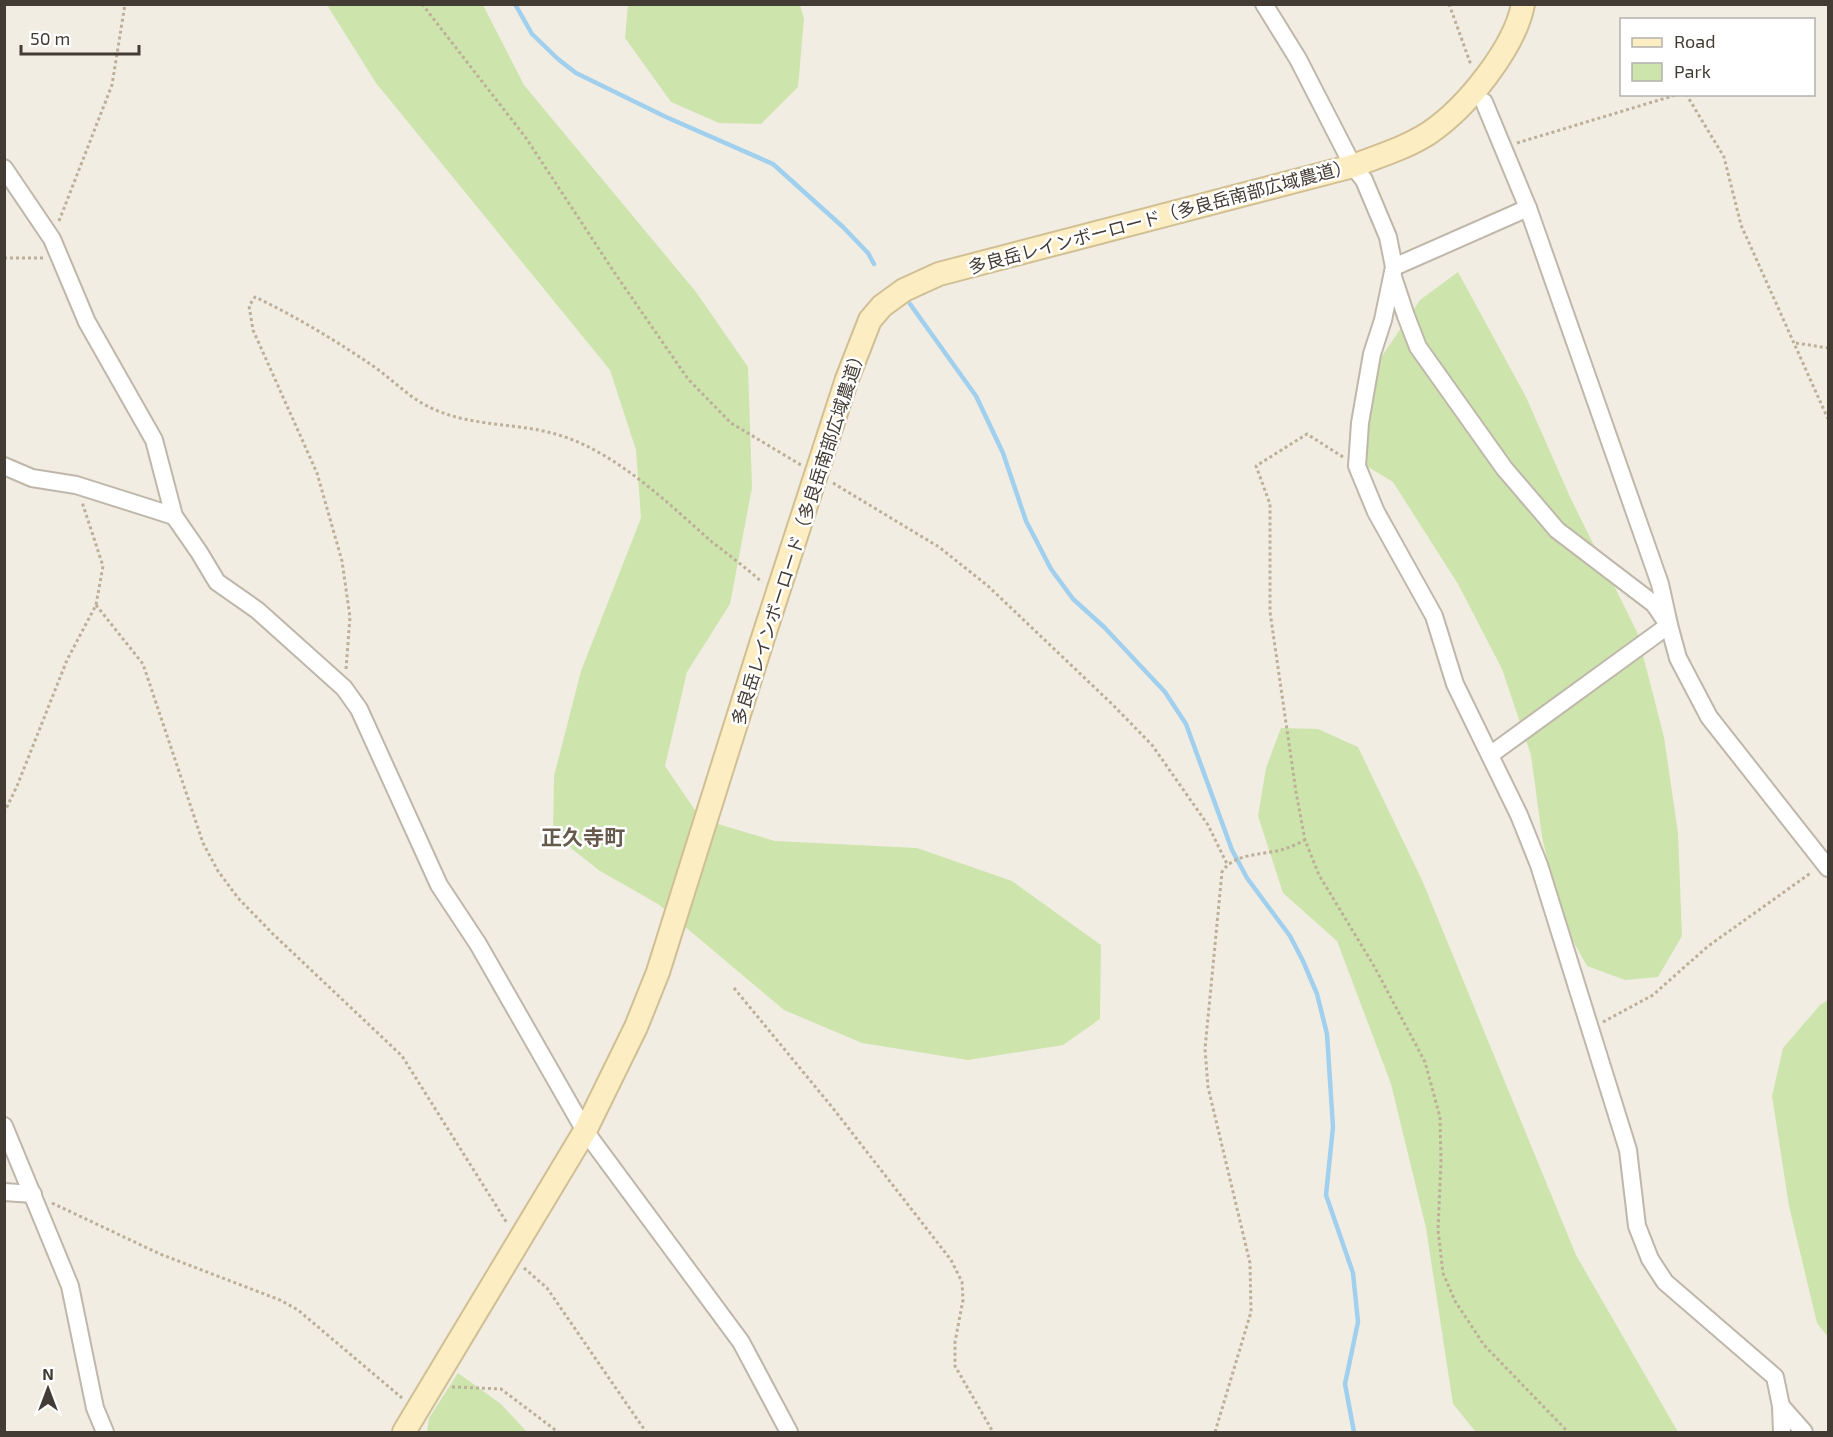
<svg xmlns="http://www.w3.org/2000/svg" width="1833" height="1437" viewBox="0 0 1833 1437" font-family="'Exo 2','Noto Sans JP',sans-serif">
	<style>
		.green { fill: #cde5ad }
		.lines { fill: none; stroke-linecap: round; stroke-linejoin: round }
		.stream { stroke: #a0d0ed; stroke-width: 4.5 }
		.street-casing { stroke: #bfb7a9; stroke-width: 20 }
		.secondary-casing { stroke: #d0bf94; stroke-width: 26 }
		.path { stroke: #bdaf98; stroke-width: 3; stroke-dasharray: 3 3; stroke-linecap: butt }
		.street { stroke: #fff; stroke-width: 16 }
		.secondary { stroke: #fdedc2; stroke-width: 22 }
		.labels { text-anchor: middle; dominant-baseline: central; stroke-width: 5; stroke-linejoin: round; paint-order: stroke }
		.street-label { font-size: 18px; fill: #433c34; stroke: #fff }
		.quarter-label { font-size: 21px; font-weight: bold; fill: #655a4b; stroke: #fff }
	</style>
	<rect width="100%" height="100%" fill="#f1ede3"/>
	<g class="green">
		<polygon points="327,5 483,5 524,85 696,292 748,367 752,488 730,604 687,672 665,766 701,819 775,841 917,848 1012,881 1101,945 1100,1019 1063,1045 968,1060 862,1043 784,1010 658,904 600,871 553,834 554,776 581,671 641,518 636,450 610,370 376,83"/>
		<polygon points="628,5 800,5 804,19 798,87 761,124 719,123 671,102 625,38"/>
		<polygon points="1458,272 1526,397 1570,497 1637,632 1664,737 1678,833 1682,936 1658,977 1625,980 1587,966 1562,921 1542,837 1531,755 1502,669 1458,584 1393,482 1348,455 1355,426 1382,356 1420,300"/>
		<polygon points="1281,728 1318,729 1358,747 1422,880 1576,1255 1678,1432 1476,1432 1453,1404 1426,1228 1391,1084 1337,941 1283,893 1258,816 1266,768"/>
		<polygon points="1828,1000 1828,1337 1817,1323 1789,1206 1772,1096 1783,1048 1820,1005"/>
		<polygon points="458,1373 501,1404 527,1432 427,1432 429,1418"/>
	</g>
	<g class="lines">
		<g class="stream">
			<polyline points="515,4 532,34 558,59 576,73 666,117 773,164 843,227 868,253 874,264"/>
			<polyline points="910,304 976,396 1003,453 1026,521 1051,569 1073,599 1104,627 1165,692 1186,724 1232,850 1247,878 1290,936 1303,961 1317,994 1327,1034 1333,1127 1326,1195 1353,1273 1358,1322 1345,1384 1354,1432"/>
		</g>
		<g class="street-casing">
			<g id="street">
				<polyline points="1264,4 1298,59 1353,166 1364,180 1388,237 1394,267 1383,320 1372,354 1360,423 1357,466 1376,512 1434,616 1455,684 1519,815 1539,865 1628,1150 1637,1226 1650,1259 1665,1282 1775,1377 1781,1406 1782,1432"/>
				<polyline points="1484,102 1528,208 1660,584 1669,625 1678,658 1709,717 1828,868"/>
				<polyline points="4,168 52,239 87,322 154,440 174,516 199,552 217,582 257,610 344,688 359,709 439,885 478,944 585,1131 741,1342 789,1432"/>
				<polyline points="1394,267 1528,208"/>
				<polyline points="1393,277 1406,316 1418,347 1504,468 1557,530 1654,604 1665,620"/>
				<polyline points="4,466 32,478 76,485 174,516"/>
				<polyline points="1490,755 1669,625"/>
				<polyline points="4,1126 70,1286 95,1408 105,1432"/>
				<polyline points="4,1192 33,1194"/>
				<polyline points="1781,1406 1804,1432"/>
			</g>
		</g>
		<g class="secondary-casing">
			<path id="secondary" d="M404 1432 585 1131 636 1027 658 972 762 641 847 379 870 320 882 306 904 290 939 274 1353 166C1379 156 1406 148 1429 133 1466 108 1515 48 1523 4"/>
		</g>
		<g class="path">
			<polyline points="422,4 526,138 614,272 688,379 731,423 801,465"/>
			<polyline points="1449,4 1471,65"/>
			<polyline points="1686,94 1724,157 1741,225 1828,419"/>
			<polyline points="1517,143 1679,94"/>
			<polyline points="59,221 112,85 125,4"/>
			<polyline points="4,258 45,258"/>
			<polyline points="1796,343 1828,348"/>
			<polyline points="1343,457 1307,434 1256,466 1270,504 1270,612 1296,792 1305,840 1319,875 1374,966 1425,1062 1440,1117 1441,1162 1438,1230 1443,1273 1455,1301 1484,1345 1568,1432"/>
			<polyline points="833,483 939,547 988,586 1112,704 1152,745 1208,825 1227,864"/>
			<polyline points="96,605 143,664 203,843 218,871 238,898 272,933 402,1056 507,1223"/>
			<path d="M346 669 350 617 342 561 317 473 253 330 249 306 255 297C297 317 338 342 376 368 391 379 404 392 420 402 467 430 516 420 565 437 620 456 669 504 712 542 729 555 746 568 762 582"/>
			<polyline points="4,813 17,786 67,660 96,605 103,566 82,502"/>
			<polyline points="734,988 832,1107 951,1260 962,1282 963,1300 955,1342 955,1366 993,1432"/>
			<polyline points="1603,1022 1653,995 1707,947 1812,872"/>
			<polyline points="52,1203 160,1254 280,1300 298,1310 402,1398"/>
			<polyline points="524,1268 547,1288 646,1432"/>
			<polyline points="452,1387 501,1389 558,1432"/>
			<path d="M1215 1432 1251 1312 1250 1263 1208 1087 1205 1049 1222 872C1235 851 1267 856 1287 848 1293 846 1299 843 1305 840"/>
		</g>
		<use href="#street" class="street"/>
		<use href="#secondary" class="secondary"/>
	</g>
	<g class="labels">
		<g class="street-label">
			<text transform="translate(1160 216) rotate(-15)">多良岳レインボーロード（多良岳南部広域農道）</text>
			<text transform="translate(798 536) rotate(-72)">多良岳レインボーロード（多良岳南部広域農道）</text>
		</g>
		<g class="quarter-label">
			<text x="583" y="836">正久寺町</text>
		</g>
	</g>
	<rect width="1833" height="1437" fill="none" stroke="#433c34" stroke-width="12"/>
	<rect x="1620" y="18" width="195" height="78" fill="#ffffff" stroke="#b4b1ae" stroke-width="1.5"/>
	<rect x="1632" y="38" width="30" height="9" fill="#fdedc2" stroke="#b4b1ae" stroke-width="1.5"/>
	<text x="1674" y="48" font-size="18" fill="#433c34">Road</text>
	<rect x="1632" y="63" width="30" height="18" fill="#cde5ad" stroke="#b4b1ae" stroke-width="1.5"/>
	<text x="1674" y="78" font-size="18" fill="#433c34">Park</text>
	<g transform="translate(48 1389)" stroke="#ffffff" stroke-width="4.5" paint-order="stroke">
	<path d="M0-4.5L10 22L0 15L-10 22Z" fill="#433c34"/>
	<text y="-9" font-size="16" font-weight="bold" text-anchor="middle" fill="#433c34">N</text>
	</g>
	<path d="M21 45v9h118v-9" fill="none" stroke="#433c34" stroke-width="3"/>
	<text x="30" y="45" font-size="18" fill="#433c34" stroke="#ffffff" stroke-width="4.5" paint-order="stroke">50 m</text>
</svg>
